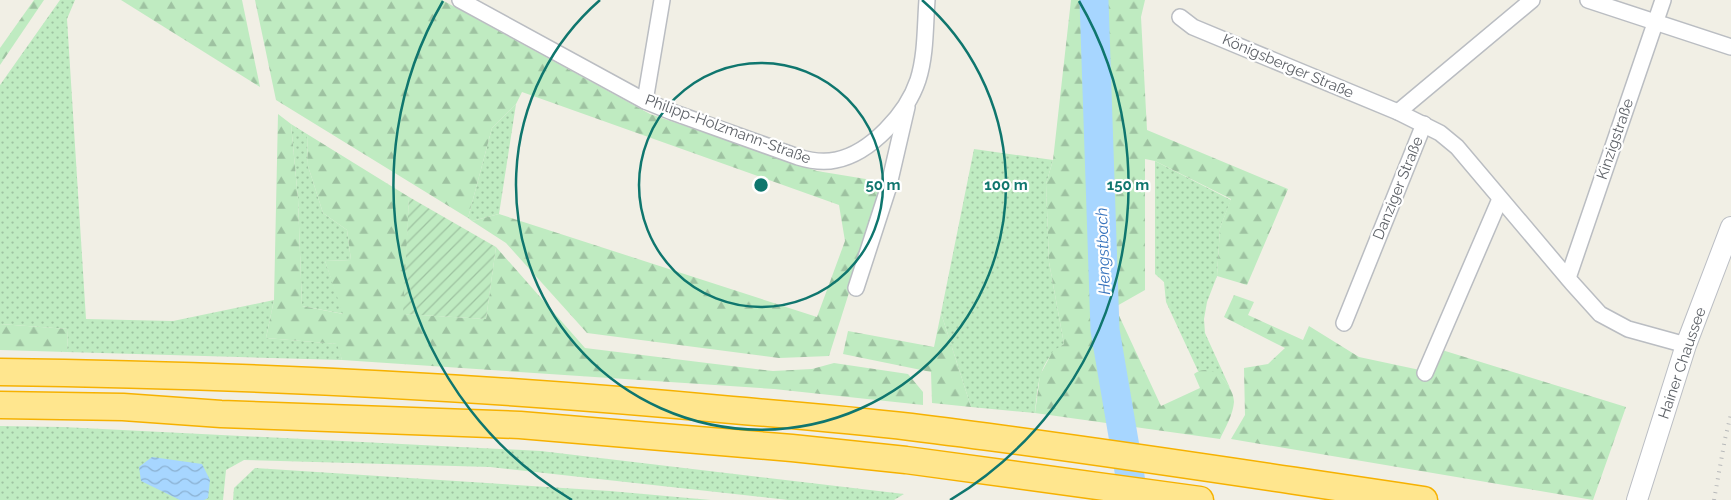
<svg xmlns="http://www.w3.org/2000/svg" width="1731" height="500" viewBox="0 0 1731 500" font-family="Raleway,sans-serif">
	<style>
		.grass { fill: url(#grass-dots) }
		.forest { fill: url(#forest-firs) }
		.garden { fill: url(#garden-furrows) }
		.water { fill: url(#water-waves) }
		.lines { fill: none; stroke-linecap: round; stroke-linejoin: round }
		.river { stroke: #a7d6ff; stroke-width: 29 }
		.street-casing { stroke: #babdc2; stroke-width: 18 }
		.secondary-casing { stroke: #bbbec4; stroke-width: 22 }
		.highway-casing { stroke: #f6b100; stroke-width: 29 }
		.street { stroke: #fff; stroke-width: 15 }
		.secondary { stroke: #fff; stroke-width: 20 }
		.highway { stroke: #ffe68e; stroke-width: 26 }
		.rail { stroke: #b8b9ba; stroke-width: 4; stroke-dasharray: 1 6; stroke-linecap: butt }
		.ring { fill: none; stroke: #0f766e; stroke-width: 2.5 }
		.labels { text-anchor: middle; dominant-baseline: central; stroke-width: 4.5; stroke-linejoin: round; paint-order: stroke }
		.street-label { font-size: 15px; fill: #5d6167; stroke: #fff }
		.water-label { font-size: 16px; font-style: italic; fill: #3874bd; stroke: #fff }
		.centre { fill: #0f766e; stroke: #fff; stroke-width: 2.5 }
		.ring-label { font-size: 15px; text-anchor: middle; font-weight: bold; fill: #0f766e; stroke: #fff; stroke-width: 4.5; stroke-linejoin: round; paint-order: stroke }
	</style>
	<defs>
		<pattern id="grass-dots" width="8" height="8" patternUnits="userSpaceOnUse" patternTransform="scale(1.25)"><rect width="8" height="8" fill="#bfebc1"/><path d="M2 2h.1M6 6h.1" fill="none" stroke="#9ec2a1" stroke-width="1.8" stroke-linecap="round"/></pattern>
		<pattern id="forest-firs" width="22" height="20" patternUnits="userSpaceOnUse" patternTransform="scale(1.25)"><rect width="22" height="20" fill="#bfebc1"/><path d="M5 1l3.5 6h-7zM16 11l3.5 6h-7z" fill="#9ec2a1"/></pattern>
		<pattern id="garden-furrows" width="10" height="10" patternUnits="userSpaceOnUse" patternTransform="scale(1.25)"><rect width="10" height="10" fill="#bfebc1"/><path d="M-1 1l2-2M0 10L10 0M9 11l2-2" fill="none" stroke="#9ec2a1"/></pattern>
		<pattern id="water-waves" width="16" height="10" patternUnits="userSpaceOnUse" patternTransform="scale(1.25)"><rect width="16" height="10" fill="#a7d6ff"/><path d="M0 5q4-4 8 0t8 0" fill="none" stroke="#8bb1d2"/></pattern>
	</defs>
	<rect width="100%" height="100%" fill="#f1efe5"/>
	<g class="grass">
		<polygon points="60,0 75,0 67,19 86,319 173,321 274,300 266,338 338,344 342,360 67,352 68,329 0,324 0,85"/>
		<polygon points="516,104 499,214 472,221 468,218 492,128"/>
		<polygon points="291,124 307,134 308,166 323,213 347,230 351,260 325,261 344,314 302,306 298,199"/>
		<path d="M974 149 1053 160 1046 184 1049 262 1064 344C1038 361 1038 385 1035 413L971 407 941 313Z"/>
		<path d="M1155 161 1231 200 1220 228 1217 276 1207 302 1204 319 1205 333 1230 388C1221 375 1215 371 1198 371L1166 302 1164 282 1155 274Z"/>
		<polygon points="0,426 63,427 541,451 904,494 894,500 788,500 490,467 244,460 226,470 223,500 0,500"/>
		<polygon points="255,468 610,491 711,500 233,500 234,488"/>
	</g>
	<g class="forest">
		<polygon points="34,0 44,0 0,65 0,48"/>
		<polygon points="121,0 242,0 260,87"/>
		<polygon points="255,0 442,0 650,114 817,171 884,182 829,356 779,358 587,333 506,243 472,221 499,214 817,317 845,241 839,205 522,92 516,104 492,128 468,218 276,100"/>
		<path d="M1071 0H1145L1141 17 1147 130 1288 189 1247 285 1217 276 1220 228 1231 199 1155 161 1145 159V290L1115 307 1161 406 1200 388 1194 374C1211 360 1234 385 1234 402 1233 415 1225 428 1220 439L1035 413 1040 375 1053 351 1064 344 1049 262 1046 184 1053 160Z"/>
		<polygon points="278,114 291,124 298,199 302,306 343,314 325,261 351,260 347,230 323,213 308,166 307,134 409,197 404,314 486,319 496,247 585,348 773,371 812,369 834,363 908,374 923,392 923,405 774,389 342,360 337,344 266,338 274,300"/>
		<polygon points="1234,295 1254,302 1248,315 1303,340 1309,326 1359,357 1434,373 1442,350 1626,407 1593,500 1231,439 1245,415 1244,368 1268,364 1285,348 1224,317"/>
		<polygon points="941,313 971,407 932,403 931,372 843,354 848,331 934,347"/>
		<polygon points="0,324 68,329 67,352 0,350"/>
	</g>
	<polygon class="garden" points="409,197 496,247 486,319 403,314"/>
	<polygon class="water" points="152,457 202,464 210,480 208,498 204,500 180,500 141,481 139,467"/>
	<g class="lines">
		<polyline class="river" points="1094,0 1105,330 1134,500"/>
		<g class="street-casing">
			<g id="street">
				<path d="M460 0 645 101 672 112 798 157C811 161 823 163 836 160 871 153 907 113 918 80 926 55 925 26 927 0"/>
				<polyline points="1588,0 1731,47"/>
				<polyline points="1180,17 1193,27 1398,112 1440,133 1457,147 1572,283 1600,314 1628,329 1686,345"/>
				<polyline points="645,101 662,0"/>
				<polyline points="1398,112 1532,0"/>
				<polyline points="1568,278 1663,0"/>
				<polyline points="856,288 888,189 907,107"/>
				<polyline points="1344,323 1424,124"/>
				<polyline points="1425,373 1500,199"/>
			</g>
		</g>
		<g class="secondary-casing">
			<polyline id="secondary" points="1637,500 1686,345 1731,227"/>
		</g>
		<g class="highway-casing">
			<g id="highway">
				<path d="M0 372C244 375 489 387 732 410 792 415 852 420 911 427 1083 448 1253 475 1424 500"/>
				<polyline points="0,405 123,407 221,414 520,425 792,448 906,460 1200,500"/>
			</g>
		</g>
		<use href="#street" class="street"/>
		<use href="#secondary" class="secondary"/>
		<use href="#highway" class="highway"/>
		<polyline class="rail" points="1714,500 1725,439 1731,414"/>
	</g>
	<g class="ring">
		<circle cx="761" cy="185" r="122"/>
		<path d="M922 0A245 245 0 1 1 600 0"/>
		<path d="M572 500A367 367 0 0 1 443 1M1079 1A367 367 0 0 1 950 500"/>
	</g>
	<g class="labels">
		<g class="street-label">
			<text transform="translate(1288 66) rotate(23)">Königsberger Straße</text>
			<text transform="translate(728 129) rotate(20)">Philipp-Holzmann-Straße</text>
			<text transform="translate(1615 139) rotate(-71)">Kinzigstraße</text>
			<text transform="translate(1398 188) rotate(-68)">Danziger Straße</text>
			<text transform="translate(1682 363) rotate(-71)">Hainer Chaussee</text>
		</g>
		<g class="water-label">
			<text transform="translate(1103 251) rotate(-92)">Hengstbach</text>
		</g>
	</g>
	<circle cx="761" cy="185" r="8" class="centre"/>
	<g class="ring-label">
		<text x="883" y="190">50 m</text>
		<text x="1006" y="190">100 m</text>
		<text x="1128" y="190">150 m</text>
	</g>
</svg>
